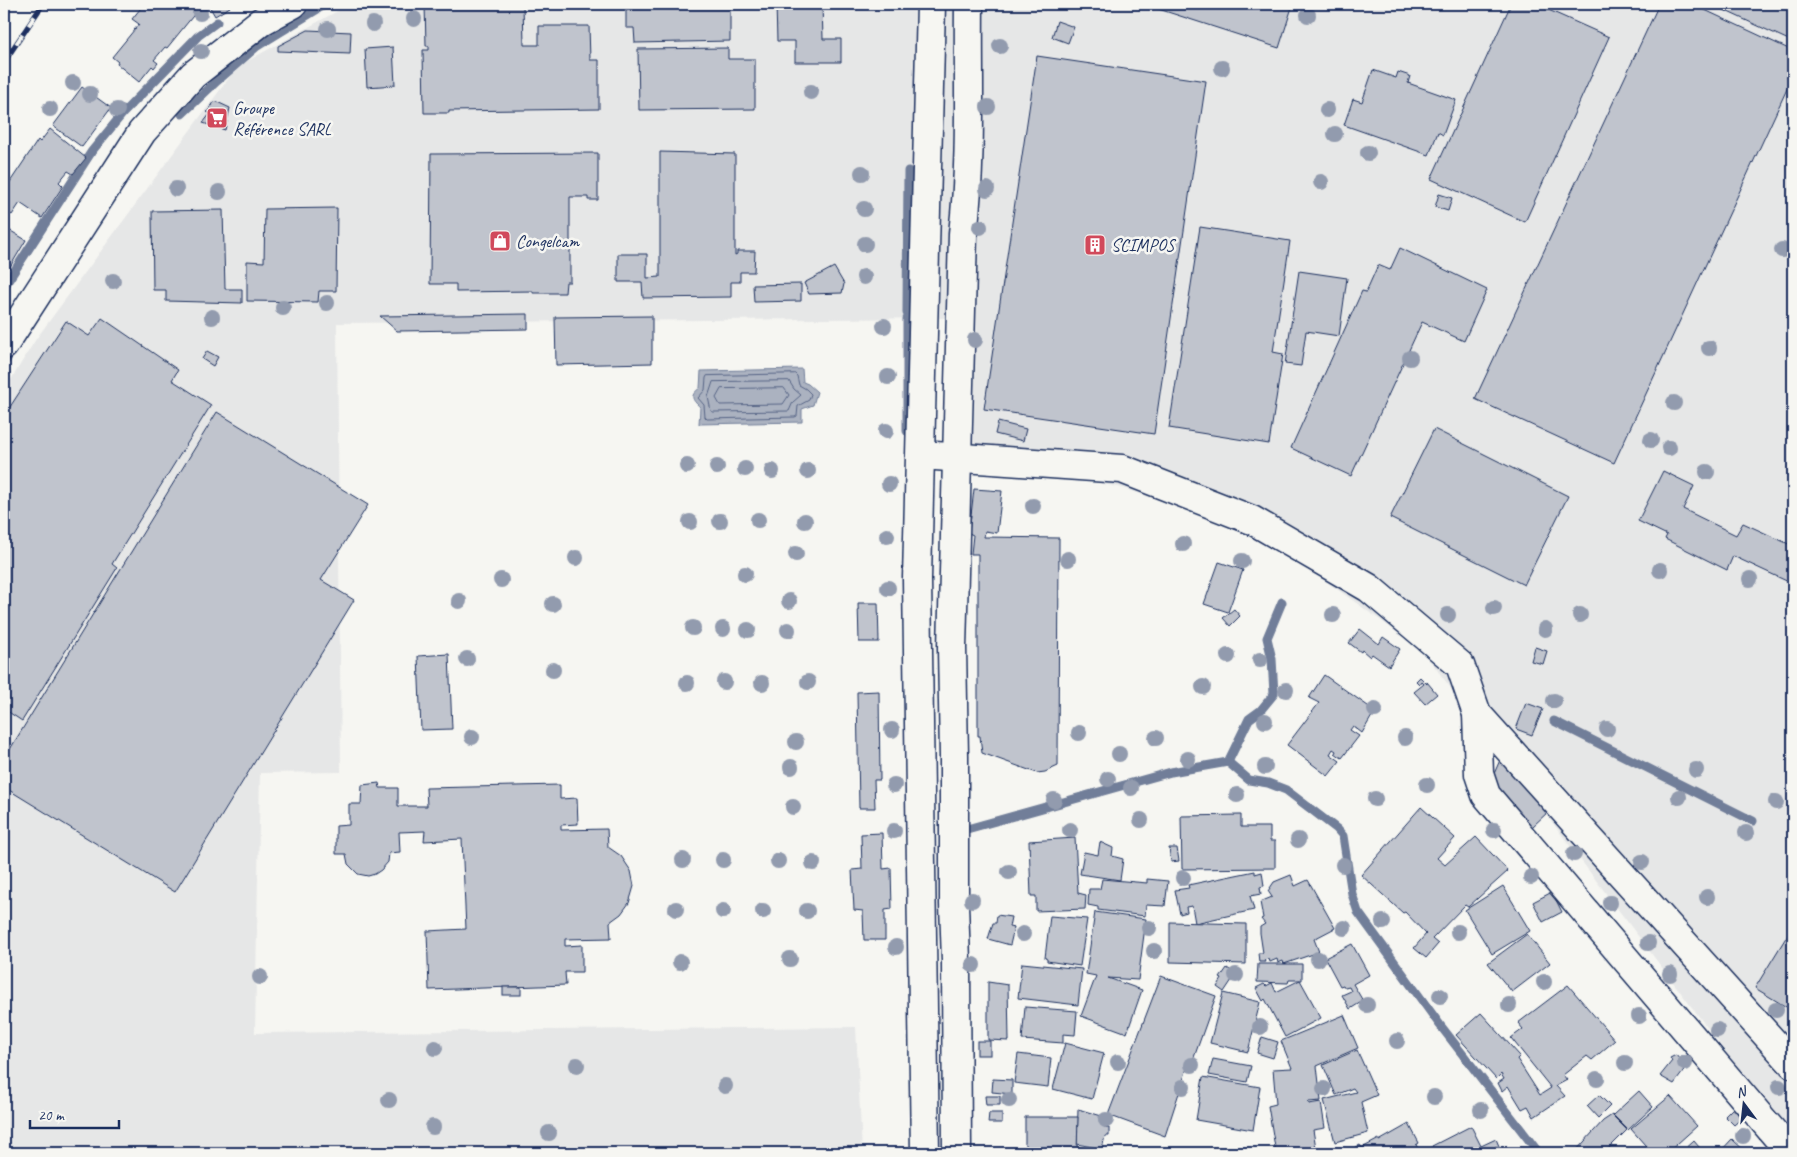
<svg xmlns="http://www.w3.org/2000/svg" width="1797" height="1157" viewBox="0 0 1797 1157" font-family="Caveat,sans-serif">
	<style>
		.built { fill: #e6e7e7 }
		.water { fill: #abb2c0; stroke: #717e99 }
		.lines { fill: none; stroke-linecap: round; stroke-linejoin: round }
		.shore { stroke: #556385; stroke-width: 1 }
		.stream { stroke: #717e99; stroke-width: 9 }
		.building { fill: #c0c4cd; stroke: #1b2f5e }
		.minor-casing { stroke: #1b2f5e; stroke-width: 31 }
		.major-casing { stroke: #1b2f5e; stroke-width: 31 }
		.minor { stroke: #f6f6f2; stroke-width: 28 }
		.major { stroke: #f6f6f2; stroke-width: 28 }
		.rail-casing { stroke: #1b2f5e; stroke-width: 5.5 }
		.rail { stroke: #f6f6f2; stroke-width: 4; stroke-dasharray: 11; stroke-linecap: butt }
		.tree { fill: #929bae }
		.labels { text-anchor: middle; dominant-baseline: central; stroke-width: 5; stroke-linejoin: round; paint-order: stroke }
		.poi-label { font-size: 18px; fill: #1b2f5e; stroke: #f6f6f2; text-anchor: start }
	</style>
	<rect width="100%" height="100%" fill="#f6f6f2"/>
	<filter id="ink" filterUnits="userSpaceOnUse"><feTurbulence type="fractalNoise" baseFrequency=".02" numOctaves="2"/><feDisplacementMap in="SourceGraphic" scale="10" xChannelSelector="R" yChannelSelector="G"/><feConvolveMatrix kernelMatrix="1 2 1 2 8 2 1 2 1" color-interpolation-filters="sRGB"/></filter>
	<g filter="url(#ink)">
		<polygon class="built" points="350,4 1776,4 1793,9 1793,1141 1422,650 1306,567 1233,526 1123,488 952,454 951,318 337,323 341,772 260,773 255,1033 856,1027 862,1153 4,1153 4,391 36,339 237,67"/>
		<path class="water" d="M802 369 803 382 808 384 817 392 813 405 802 409V422L699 424 700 407C691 399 690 395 700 388L701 371Z"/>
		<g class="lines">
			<g class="shore">
				<polygon points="795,374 797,376 799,385 806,389 811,394 809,400 798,406 797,416 795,417 707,419 705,417 704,405 698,398 705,390 706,378 707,376"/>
				<polygon points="789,381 794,389 801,395 793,402 789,411 713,412 711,411 708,397 713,382"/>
				<polygon points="784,388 789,395 783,404 720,405 716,398 721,389"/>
			</g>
			<g class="stream">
				<polyline points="182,114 217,81 256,47 326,4"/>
				<polyline points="4,287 92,151 124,112 198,36 217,22"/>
				<polyline points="907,313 908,171"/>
				<polyline points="907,319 907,431"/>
				<polyline points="4,363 13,349"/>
				<polyline points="1554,721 1753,821"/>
				<polyline points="1228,762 1249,780 1268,783 1286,790 1337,829 1343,836 1352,894 1358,912 1440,1025 1539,1153"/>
				<polyline points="1228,762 1249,719 1260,711 1274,694 1272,659 1267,638 1282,602"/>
				<polyline points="960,822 961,827 967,829 1171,772 1228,762"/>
			</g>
		</g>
		<g class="building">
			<polygon points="144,4 188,4 197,11 167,48 165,47 154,60 158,63 154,68 152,66 139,82 117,64 118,62 112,57 139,24 132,19"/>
			<polygon points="208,4 228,4 230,7 215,16"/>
			<polygon points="425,4 523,4 524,45 539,45 539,26 589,26 590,60 599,60 599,109 449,111 449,113 424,113 423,50 429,50 429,46 426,46"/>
			<polygon points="626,4 730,4 730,41 635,43 634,28 626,28"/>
			<polygon points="776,4 822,4 823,39 841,39 841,62 795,62 795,41 777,41"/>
			<polygon points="1143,4 1293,4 1279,48"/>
			<polygon points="1511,4 1535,4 1609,37 1525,222 1431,179"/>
			<polygon points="1659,4 1692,4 1793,51 1793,76 1614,463 1475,399"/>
			<polygon points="1712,4 1793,4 1793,42 1715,6"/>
			<polygon points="1057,21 1074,27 1068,43 1052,37"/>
			<polygon points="308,30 351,32 350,54 278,51 278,46"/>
			<polygon points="393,47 395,85 367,87 365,49"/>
			<polygon points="728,48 728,59 755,59 755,109 639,110 638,49"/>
			<polygon points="1037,56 1206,81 1154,434 984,409"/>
			<polygon points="1373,70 1396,78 1398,72 1410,76 1408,83 1456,100 1443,135 1438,132 1429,155 1344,125 1353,99 1362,102"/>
			<polygon points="82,87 111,108 82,147 53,126"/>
			<polygon points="215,101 230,108 225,130 203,123 210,114 207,112"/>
			<polygon points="50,129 86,158 73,174 68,171 59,182 63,186 42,218 20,203 12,215 9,213 7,215 4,212 4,191 38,140 40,142"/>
			<polygon points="660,152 735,154 735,255 737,254 737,251 755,251 754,272 740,272 740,282 731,282 731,297 643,298 642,282 618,282 618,254 647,254 647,278 660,277"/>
			<polygon points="598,153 598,200 588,200 588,197 570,197 570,282 566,282 565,293 533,293 533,291 456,292 456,284 430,284 431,154"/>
			<polygon points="1439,194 1452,198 1448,211 1435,207"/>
			<polygon points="337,208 336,291 319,291 318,302 247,301 247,261 264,262 265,209"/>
			<polygon points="223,210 225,289 242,289 242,303 166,301 166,290 153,290 152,211"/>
			<polygon points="4,227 26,240 4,277"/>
			<polygon points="1200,227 1290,241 1273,352 1283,354 1269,444 1169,428"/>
			<polygon points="1400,248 1487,290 1464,341 1422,322 1351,476 1291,448 1362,291 1366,292 1378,265 1390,270"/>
			<polygon points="834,267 844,284 842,293 809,294 804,283"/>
			<polygon points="1299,271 1347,278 1339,336 1306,331 1301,366 1285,364"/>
			<polygon points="801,284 801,301 754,302 753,285"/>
			<polygon points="528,314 528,329 397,331 380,316"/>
			<polygon points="652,316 652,363 556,365 555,317"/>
			<polygon points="102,318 178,370 172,380 211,405 112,564 117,568 22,721 4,709 4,416 66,321 89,336"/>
			<polygon points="207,351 218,357 213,366 202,359"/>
			<polygon points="217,412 368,505 321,580 354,600 175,892 4,787 4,759"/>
			<polygon points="998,422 1026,429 1023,441 995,434"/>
			<polygon points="1434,429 1568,496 1524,585 1390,518"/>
			<polygon points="1663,471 1694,486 1683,509 1736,535 1743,523 1793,546 1793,584 1733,556 1727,570 1665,539 1667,535 1638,521"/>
			<polygon points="974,489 1002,491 997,533 985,531 984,537 1059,538 1058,766 1045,772 1037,773 982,753 980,736 978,736 978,554 971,554 973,535 969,533"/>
			<polygon points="1219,562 1243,570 1228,612 1204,604"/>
			<polygon points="858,603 878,603 879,642 859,642"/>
			<polygon points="1234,609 1240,616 1230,626 1223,618"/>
			<polygon points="1360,629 1379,644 1383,637 1400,649 1389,666 1372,654 1370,657 1362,650 1361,652 1349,643"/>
			<polygon points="1535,647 1547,651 1543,664 1531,661"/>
			<polygon points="449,654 452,729 421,730 418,656"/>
			<polygon points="1324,675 1375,711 1362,733 1353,726 1350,730 1359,736 1342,758 1335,753 1336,751 1333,749 1330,754 1340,761 1328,776 1287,745 1319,703 1309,698"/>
			<polygon points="1420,677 1427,684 1427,682 1437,694 1425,704 1414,692 1424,684 1421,681 1419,684 1416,681"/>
			<polygon points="879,691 880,780 874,780 875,808 859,808 857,692"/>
			<polygon points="1526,703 1543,709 1532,735 1516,729"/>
			<polygon points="1500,760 1549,811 1532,827 1490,783"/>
			<polygon points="379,783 380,788 398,788 398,806 427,806 426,788 560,785 560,799 577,798 578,824 561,825 561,830 607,829 608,847 621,856 631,871 634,886 632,893 629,903 621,914 610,922 611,938 565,939 565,946 582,945 582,972 565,972 566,985 429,990 427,931 466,929 462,839 424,841 425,831 399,832 400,852 389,853 388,862 381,870 375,874 368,876 358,874 348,864 346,854 336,854 336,826 349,825 349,804 361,804 362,785"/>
			<polygon points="1421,807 1455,838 1437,858 1445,865 1476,837 1508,871 1468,907 1465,905 1432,939 1438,944 1426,958 1414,948 1426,934 1405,912 1403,913 1361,875"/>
			<polygon points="1241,815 1241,827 1270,827 1270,841 1275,841 1275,868 1182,869 1181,816"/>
			<polygon points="882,833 883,869 891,868 892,909 885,910 885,940 864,940 863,911 854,910 852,870 862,869 861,834"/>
			<polygon points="1075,838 1078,893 1086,895 1085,909 1036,911 1036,896 1031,896 1029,841"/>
			<polygon points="1100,842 1113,848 1112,856 1123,859 1120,880 1080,874 1084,852 1098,855"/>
			<polygon points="1169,848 1177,848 1179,861 1171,862"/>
			<polygon points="1255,871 1255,874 1262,872 1264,886 1260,887 1261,894 1250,896 1254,910 1195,923 1192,906 1186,907 1187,912 1180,914 1175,890 1189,888 1188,885"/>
			<polygon points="1291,875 1295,886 1308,880 1335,928 1314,939 1319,952 1284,964 1283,961 1278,963 1277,959 1270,962 1269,959 1264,960 1265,962 1259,962 1258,953 1263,953 1260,933 1260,927 1265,924 1261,919 1263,918 1260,902 1272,897 1268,891 1274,882"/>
			<polygon points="1102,879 1147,883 1147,879 1168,881 1165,906 1146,905 1145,916 1098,910 1098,907 1088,905 1089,889 1100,889"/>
			<polygon points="1503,886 1530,931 1492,954 1465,910"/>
			<polygon points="1552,892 1562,912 1543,922 1533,902"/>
			<polygon points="1095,912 1146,919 1138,980 1108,978 1142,990 1127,1033 1081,1016 1096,976 1086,974"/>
			<polygon points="997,915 1011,917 1009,927 1014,928 1010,945 988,939 993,923 996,923"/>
			<polygon points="1050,916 1087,919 1080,966 1047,961 1047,959 1045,958"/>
			<polygon points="1170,922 1246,924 1246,964 1170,962"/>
			<polygon points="1793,926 1793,1011 1755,988"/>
			<polygon points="1527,934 1550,963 1512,992 1488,963"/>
			<polygon points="1352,944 1369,975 1353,984 1363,1001 1350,1009 1342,995 1351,991 1349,987 1345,988 1343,985 1340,986 1325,958"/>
			<polygon points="1022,963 1082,969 1078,1005 1018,998"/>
			<polygon points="1258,964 1302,964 1302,980 1289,980 1288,983 1257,982"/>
			<polygon points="1227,968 1236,974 1224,992 1217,987 1222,979 1220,978"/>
			<polygon points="1161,976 1216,996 1192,1063 1189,1062 1165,1136 1108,1115"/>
			<polygon points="1300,980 1321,1018 1285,1037 1265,999 1263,1001 1256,988 1264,984 1266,986 1272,983 1276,992"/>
			<polygon points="988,982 1008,985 1009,1041 988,1040"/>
			<polygon points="1568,985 1615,1040 1592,1060 1587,1056 1563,1075 1567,1080 1556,1086 1565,1096 1534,1117 1528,1106 1522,1109 1508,1086 1502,1091 1498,1083 1504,1079 1501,1074 1496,1079 1456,1035 1481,1013 1520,1056 1517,1059 1540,1095 1551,1088 1511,1038 1523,1029 1518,1023"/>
			<rect x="503" y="987" width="18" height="8"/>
			<polygon points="1223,993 1260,1002 1248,1052 1210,1043"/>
			<polygon points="1025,1007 1077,1011 1075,1035 1063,1034 1063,1043 1022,1040"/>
			<polygon points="1344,1015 1358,1048 1317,1066 1321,1101 1308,1102 1309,1104 1321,1102 1325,1128 1313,1130 1316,1148 1276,1153 1268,1106 1276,1104 1273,1069 1292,1068 1281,1041"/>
			<polygon points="1262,1037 1278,1042 1273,1058 1257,1053"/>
			<rect x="977" y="1041" width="13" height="14"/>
			<polygon points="1065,1043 1104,1053 1092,1099 1053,1089"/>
			<polygon points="1357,1050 1377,1095 1361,1102 1368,1133 1335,1142 1324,1100 1356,1092 1353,1088 1336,1095 1323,1065"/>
			<polygon points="1018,1054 1051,1058 1048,1087 1014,1083"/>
			<polygon points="1676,1055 1686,1068 1674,1084 1660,1076 1672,1061 1670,1058"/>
			<polygon points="1213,1059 1251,1066 1247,1082 1209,1075"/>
			<polygon points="1203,1077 1260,1087 1253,1130 1196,1120"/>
			<polygon points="993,1079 1012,1080 1012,1094 992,1092"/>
			<polygon points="1639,1091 1653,1107 1628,1130 1613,1115"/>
			<polygon points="1599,1095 1610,1106 1598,1118 1587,1106"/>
			<polygon points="985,1096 1000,1096 1000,1105 986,1105"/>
			<polygon points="1670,1096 1697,1126 1667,1153 1652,1153 1631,1129"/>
			<polygon points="1734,1107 1743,1117 1734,1125 1725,1116"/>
			<polygon points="1078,1109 1105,1117 1105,1128 1109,1128 1109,1136 1105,1136 1102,1149 1077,1144"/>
			<polygon points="989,1113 1002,1113 1002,1123 988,1123"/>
			<polygon points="1612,1115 1627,1130 1604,1153 1575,1152 1603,1121"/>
			<polygon points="1025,1117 1078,1117 1077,1152 1111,1153 1025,1153"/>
			<polygon points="1409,1124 1419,1143 1416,1145 1421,1153 1345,1153 1360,1145 1362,1148 1379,1139 1379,1141"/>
			<polygon points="1471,1126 1481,1146 1496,1139 1499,1146 1495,1147 1497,1153 1435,1153 1432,1146"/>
			<polygon points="1732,1139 1747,1153 1719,1153"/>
			<polygon points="1694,1141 1704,1153 1681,1153"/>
			<rect x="994" y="1150" width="19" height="3"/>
		</g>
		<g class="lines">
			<g class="minor-casing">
				<g id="minor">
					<polyline points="4,345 142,132 193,75 262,21 293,4"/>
					<polyline points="921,455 1122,469 1252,520 1369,588 1460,665 1477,714 1479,774 1486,795 1791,1153"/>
					<polyline points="1477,714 1793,1064"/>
				</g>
			</g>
			<g class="major-casing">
				<g id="major">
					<polyline points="925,1153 917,579 931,4"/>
					<path d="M957 1153 956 961 954 904V756L952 648 963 234C972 158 968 80 969 4"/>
				</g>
			</g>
			<use href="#minor" class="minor"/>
			<use href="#major" class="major"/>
			<g class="rail-casing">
				<g id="rail">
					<polyline points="4,13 10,4"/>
					<polyline points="4,62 43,4"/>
				</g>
			</g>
			<use href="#rail" class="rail"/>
		</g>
		<g class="tree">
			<circle cx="200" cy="13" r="8"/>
			<circle cx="1308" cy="15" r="8"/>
			<circle cx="414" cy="19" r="8"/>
			<circle cx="373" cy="24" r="8"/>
			<circle cx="328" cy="29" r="8"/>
			<circle cx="1000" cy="46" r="8"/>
			<circle cx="201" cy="51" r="8"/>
			<circle cx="1222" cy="68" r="8"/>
			<circle cx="73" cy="83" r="8"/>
			<circle cx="811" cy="92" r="8"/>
			<circle cx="90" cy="94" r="8"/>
			<circle cx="988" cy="107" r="8"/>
			<circle cx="50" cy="109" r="8"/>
			<circle cx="117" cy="110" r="8"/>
			<circle cx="1327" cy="110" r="8"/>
			<circle cx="1335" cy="134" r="8"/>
			<circle cx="1368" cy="153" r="8"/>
			<circle cx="862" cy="173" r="8"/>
			<circle cx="1321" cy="182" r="8"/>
			<circle cx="176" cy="189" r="8"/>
			<circle cx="987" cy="189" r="8"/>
			<circle cx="219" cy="192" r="8"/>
			<circle cx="864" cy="209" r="8"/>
			<circle cx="980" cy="227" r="8"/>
			<circle cx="865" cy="244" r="8"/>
			<circle cx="1782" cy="250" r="8"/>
			<circle cx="864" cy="277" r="8"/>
			<circle cx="113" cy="281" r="8"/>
			<circle cx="327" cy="303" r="8"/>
			<circle cx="283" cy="308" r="8"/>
			<circle cx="212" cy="317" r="8"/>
			<circle cx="884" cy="326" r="8"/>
			<circle cx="975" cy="340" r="8"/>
			<circle cx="1709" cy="348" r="8"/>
			<circle cx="1410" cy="358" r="8"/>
			<circle cx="888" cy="377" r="8"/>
			<circle cx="1674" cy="403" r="8"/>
			<circle cx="886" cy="431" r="8"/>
			<circle cx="1651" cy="440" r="8"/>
			<circle cx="1669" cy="448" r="8"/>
			<circle cx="687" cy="466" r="8"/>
			<circle cx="717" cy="467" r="8"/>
			<circle cx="745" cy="469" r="8"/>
			<circle cx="772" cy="471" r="8"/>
			<circle cx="808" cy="471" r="8"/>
			<circle cx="1707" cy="472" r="8"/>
			<circle cx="889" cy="484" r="8"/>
			<circle cx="1033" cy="506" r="8"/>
			<circle cx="758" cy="520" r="8"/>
			<circle cx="720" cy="521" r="8"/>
			<circle cx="805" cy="521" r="8"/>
			<circle cx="690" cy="522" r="8"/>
			<circle cx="887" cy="536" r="8"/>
			<circle cx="1183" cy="544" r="8"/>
			<circle cx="796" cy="554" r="8"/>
			<circle cx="576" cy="558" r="8"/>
			<circle cx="1068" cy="559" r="8"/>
			<circle cx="1242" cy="561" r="8"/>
			<circle cx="1660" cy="570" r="8"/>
			<circle cx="745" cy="574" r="8"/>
			<circle cx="1750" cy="579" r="8"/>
			<circle cx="501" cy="580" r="8"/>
			<circle cx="888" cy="588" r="8"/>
			<circle cx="459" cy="601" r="8"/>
			<circle cx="789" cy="601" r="8"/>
			<circle cx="553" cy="604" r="8"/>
			<circle cx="1494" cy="608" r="8"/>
			<circle cx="1333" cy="615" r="8"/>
			<circle cx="1448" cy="615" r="8"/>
			<circle cx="1580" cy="615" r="8"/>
			<circle cx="693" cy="628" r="8"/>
			<circle cx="723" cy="629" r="8"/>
			<circle cx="1545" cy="629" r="8"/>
			<circle cx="748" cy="630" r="8"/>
			<circle cx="788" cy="630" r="8"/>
			<circle cx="1228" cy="656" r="8"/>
			<circle cx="467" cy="659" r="8"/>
			<circle cx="1260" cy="660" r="8"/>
			<circle cx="553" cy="670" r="8"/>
			<circle cx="724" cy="682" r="8"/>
			<circle cx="808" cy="682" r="8"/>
			<circle cx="687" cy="683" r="8"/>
			<circle cx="762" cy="683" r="8"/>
			<circle cx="1203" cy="687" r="8"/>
			<circle cx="1286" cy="690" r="8"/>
			<circle cx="1554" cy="701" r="8"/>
			<circle cx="1375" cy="710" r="8"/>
			<circle cx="1265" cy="721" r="8"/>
			<circle cx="1607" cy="729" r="8"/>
			<circle cx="892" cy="730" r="8"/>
			<circle cx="1079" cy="733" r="8"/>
			<circle cx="472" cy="737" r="8"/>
			<circle cx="1156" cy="738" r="8"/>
			<circle cx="1405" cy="738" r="8"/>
			<circle cx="796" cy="742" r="8"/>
			<circle cx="1119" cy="754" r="8"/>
			<circle cx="1188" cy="759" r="8"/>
			<circle cx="791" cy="767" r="8"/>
			<circle cx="1265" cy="767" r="8"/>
			<circle cx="1696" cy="770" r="8"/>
			<circle cx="1108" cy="779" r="8"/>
			<circle cx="894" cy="785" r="8"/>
			<circle cx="1427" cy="785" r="8"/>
			<circle cx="1131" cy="788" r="8"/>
			<circle cx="1237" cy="795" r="8"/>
			<circle cx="1679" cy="797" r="8"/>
			<circle cx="1375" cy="799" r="8"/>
			<circle cx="1054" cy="800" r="8"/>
			<circle cx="1776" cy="802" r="8"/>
			<circle cx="793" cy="807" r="8"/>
			<circle cx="1141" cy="820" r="8"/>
			<circle cx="1070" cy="830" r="8"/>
			<circle cx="1494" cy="830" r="8"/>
			<circle cx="894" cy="831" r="8"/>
			<circle cx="1746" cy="833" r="8"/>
			<circle cx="1298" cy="840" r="8"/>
			<circle cx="1574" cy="854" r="8"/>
			<circle cx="683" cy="860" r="8"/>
			<circle cx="723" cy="860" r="8"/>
			<circle cx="778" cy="861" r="8"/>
			<circle cx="1642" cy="862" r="8"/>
			<circle cx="813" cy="863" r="8"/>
			<circle cx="1343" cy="865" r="8"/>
			<circle cx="1009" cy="872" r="8"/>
			<circle cx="1531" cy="877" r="8"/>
			<circle cx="1183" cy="878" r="8"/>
			<circle cx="1707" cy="897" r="8"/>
			<circle cx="972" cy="900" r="8"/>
			<circle cx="1610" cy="903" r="8"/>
			<circle cx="676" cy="909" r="8"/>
			<circle cx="723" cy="911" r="8"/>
			<circle cx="763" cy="911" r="8"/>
			<circle cx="807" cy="911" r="8"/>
			<circle cx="1383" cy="922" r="8"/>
			<circle cx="1149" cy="928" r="8"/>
			<circle cx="1344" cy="928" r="8"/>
			<circle cx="1458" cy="932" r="8"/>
			<circle cx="1023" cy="934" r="8"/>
			<circle cx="1648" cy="943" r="8"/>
			<circle cx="896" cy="947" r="8"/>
			<circle cx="1154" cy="951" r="8"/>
			<circle cx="790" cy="959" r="8"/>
			<circle cx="1318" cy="959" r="8"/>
			<circle cx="680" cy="962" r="8"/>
			<circle cx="973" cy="965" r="8"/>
			<circle cx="1670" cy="974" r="8"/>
			<circle cx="1236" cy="975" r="8"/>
			<circle cx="260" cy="977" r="8"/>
			<circle cx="1544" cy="982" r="8"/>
			<circle cx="1440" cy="996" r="8"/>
			<circle cx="1367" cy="1005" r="8"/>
			<circle cx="1509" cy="1005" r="8"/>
			<circle cx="1776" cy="1010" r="8"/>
			<circle cx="1639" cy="1016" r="8"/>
			<circle cx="1260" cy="1027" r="8"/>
			<circle cx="1717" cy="1030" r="8"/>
			<circle cx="1397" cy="1041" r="8"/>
			<circle cx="435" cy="1048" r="8"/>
			<circle cx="1118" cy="1062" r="8"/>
			<circle cx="1625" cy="1063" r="8"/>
			<circle cx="1685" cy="1063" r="8"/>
			<circle cx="577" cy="1065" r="8"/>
			<circle cx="1192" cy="1065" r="8"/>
			<circle cx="1597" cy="1079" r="8"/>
			<circle cx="725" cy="1086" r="8"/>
			<circle cx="1183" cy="1087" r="8"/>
			<circle cx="1779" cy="1087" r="8"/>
			<circle cx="1324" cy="1089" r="8"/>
			<circle cx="1434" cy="1097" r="8"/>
			<circle cx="389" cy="1100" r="8"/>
			<circle cx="1009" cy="1100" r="8"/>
			<circle cx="1481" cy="1110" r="8"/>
			<circle cx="1106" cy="1120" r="8"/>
			<circle cx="433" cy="1127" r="8"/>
			<circle cx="549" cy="1133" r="8"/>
			<circle cx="1743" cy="1136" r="8"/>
		</g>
	</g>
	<defs>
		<g id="supermarket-square" transform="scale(1.125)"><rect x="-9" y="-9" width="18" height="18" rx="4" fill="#d1495b" stroke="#f6f6f2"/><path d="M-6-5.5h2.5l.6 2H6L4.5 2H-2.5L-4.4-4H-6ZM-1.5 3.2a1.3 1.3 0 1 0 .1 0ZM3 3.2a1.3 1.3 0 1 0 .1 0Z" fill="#fff"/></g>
		<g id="shop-square" transform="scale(1.125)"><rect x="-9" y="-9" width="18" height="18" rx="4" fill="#d1495b" stroke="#f6f6f2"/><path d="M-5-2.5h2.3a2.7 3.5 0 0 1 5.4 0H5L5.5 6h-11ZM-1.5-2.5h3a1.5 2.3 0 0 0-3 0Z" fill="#fff"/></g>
		<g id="building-square" transform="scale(1.125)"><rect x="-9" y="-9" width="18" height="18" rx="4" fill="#d1495b" stroke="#f6f6f2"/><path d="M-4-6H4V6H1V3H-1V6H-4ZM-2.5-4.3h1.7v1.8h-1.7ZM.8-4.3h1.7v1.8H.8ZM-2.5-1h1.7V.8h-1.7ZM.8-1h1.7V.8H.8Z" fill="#fff"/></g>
	</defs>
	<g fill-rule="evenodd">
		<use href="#supermarket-square" x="217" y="118"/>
		<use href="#shop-square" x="500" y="241"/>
		<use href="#building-square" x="1095" y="245"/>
	</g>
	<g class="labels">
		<g class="poi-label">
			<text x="233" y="108">Groupe<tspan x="233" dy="21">Référence SARL</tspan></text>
			<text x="516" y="241">Congelcam</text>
			<text x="1111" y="245">SCIMPOS</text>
		</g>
	</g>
	<rect width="1797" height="1157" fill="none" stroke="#f6f6f2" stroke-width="20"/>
	<rect x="10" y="10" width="1777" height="1137" fill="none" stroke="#1b2f5e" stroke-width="2" filter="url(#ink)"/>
	<g transform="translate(1744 1104) rotate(345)" stroke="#f6f6f2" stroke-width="4" paint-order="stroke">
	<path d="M0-4L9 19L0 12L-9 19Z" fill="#1b2f5e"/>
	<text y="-8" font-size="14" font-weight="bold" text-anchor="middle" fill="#1b2f5e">N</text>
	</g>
	<path d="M30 1120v8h89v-8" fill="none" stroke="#1b2f5e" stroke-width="2.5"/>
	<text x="38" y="1120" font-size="15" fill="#1b2f5e" stroke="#f6f6f2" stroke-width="4" paint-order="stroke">20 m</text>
</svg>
